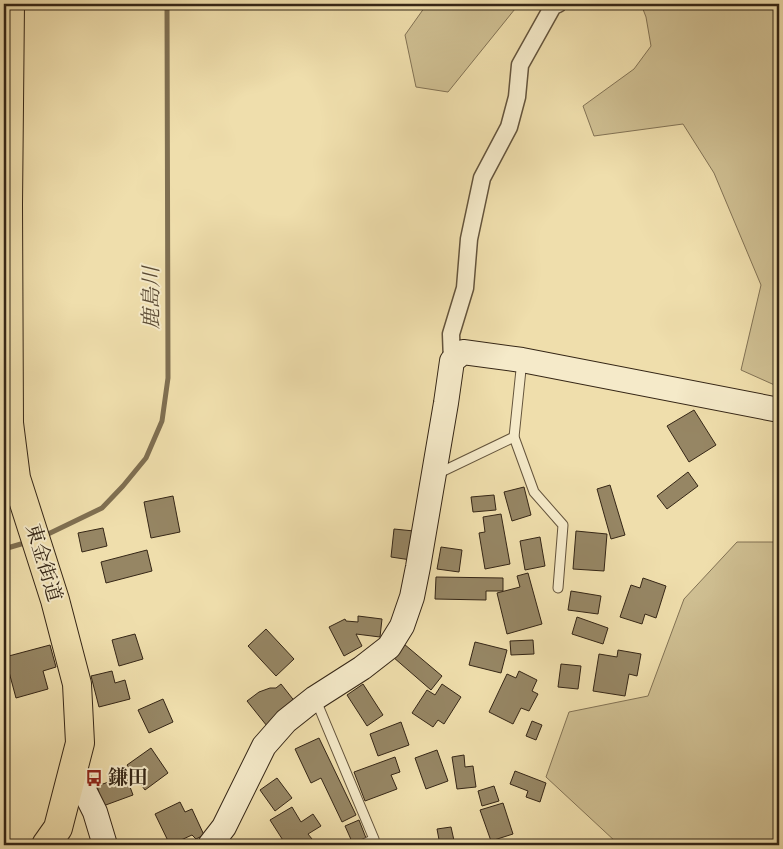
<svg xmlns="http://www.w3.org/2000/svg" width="783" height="849" viewBox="0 0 783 849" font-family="'IM FELL DW Pica','Noto Serif JP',serif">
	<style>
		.green { fill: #cfbf92; stroke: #827254 }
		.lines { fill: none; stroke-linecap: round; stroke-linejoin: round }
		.stream { stroke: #7f6f51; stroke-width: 5 }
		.building { fill: #968664; stroke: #352616 }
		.lane-casing { stroke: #64543c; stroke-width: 11 }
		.street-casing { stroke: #64543c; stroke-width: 19 }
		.secondary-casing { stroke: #352616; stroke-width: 26 }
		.highway-casing { stroke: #352616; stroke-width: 30 }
		.lane { stroke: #f5eac9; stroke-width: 9 }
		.street { stroke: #f5eac9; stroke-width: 16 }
		.secondary { stroke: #f5eac9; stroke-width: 24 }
		.highway { stroke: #efdeac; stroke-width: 28 }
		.labels { text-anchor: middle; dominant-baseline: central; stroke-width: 4; stroke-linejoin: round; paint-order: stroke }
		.street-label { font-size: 20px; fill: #352616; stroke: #f5eac9 }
		.poi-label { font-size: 20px; font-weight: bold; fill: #352616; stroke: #f5eac9; text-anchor: start }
		.water-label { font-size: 21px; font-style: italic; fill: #5a4a34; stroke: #f5eac9 }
	</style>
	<rect width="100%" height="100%" fill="#efdeac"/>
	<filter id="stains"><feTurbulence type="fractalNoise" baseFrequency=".004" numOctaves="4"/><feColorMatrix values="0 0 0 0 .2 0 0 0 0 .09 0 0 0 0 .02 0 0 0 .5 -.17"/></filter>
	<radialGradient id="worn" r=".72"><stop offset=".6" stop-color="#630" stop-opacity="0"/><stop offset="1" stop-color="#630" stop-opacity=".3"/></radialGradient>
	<g class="green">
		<polygon points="427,4 519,4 448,92 416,87 405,35"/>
		<polygon points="641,4 779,4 779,387 741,370 761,285 714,173 683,124 594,136 583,106 634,69 651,46 646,17"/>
		<polygon points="737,542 778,542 779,543 779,845 617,845 616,842 546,777 569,712 648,696 684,599"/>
	</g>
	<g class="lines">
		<g class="stream">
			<polyline points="44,536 102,508 123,486 146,458 162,421 168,378 167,4"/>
			<polyline points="4,549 21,544"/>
		</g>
	</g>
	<g class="building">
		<polygon points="694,410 716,445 689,462 667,426"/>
		<polygon points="688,472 698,486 667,509 657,496"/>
		<polygon points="610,485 625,535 611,539 597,489"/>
		<polygon points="524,487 531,515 512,521 504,492"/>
		<polygon points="494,495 496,510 473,512 471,497"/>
		<polygon points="173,496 180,532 151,538 144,502"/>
		<polygon points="501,514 510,564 485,569 479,533 485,532 483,517"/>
		<polygon points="103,528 107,546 82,552 78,533"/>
		<polygon points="394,529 414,531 411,560 391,557"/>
		<polygon points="576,531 607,534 604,571 573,569"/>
		<polygon points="540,537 545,566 525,570 520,541"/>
		<polygon points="441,547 462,550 459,572 437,569"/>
		<polygon points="147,550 152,571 106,583 101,562"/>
		<polygon points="528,573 542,624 507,634 497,593 520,587 517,576"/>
		<polygon points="436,577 503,578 503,591 486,591 486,600 435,599"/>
		<polygon points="643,578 666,586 656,618 645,614 642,624 620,617 631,585 640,588"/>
		<polygon points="571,591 601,596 598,614 568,610"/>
		<polygon points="358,616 382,619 380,637 356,634 362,646 344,656 329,627 345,619 346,621 358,622"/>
		<polygon points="577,617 608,628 603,644 572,634"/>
		<polygon points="266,629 294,659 276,676 248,646"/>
		<polygon points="135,634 143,659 119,666 112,640"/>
		<polygon points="533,640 534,654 511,655 510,641"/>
		<polygon points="475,642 507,650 501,673 469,665"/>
		<polygon points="404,644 442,676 431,690 393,657"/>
		<polygon points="50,645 56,667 43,671 48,689 16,698 5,657"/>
		<polygon points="618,650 641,654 637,676 629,674 625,696 593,691 599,654 617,657"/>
		<polygon points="561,664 581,666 578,689 558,687"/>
		<polygon points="112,671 115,683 125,680 130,699 99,707 91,676"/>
		<polygon points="519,671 537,680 532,691 538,694 529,711 521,708 513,724 489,712 507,674 516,678"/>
		<polygon points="281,684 296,703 267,726 247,701 259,692 270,688 276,688"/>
		<polygon points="363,684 383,715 367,726 347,695"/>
		<polygon points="442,684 461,697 444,724 438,720 433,727 412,713 427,690 435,695"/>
		<polygon points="163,699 173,722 149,733 138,710"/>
		<polygon points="532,721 542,725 536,740 526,736"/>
		<polygon points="401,722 409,745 378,756 370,734"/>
		<polygon points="319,738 356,815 342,822 321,778 311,783 295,749"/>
		<polygon points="151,748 168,773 145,790 127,765"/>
		<polygon points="437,750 448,781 426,789 415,758"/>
		<polygon points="464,755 465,767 473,766 476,787 457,789 452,757"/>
		<polygon points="395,757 400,772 391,775 397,789 365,801 354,772"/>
		<polygon points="515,771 546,783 540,802 526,797 528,791 510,784"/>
		<polygon points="126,776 133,795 103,806 97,786"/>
		<polygon points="277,778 292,798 275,811 260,790"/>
		<polygon points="494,786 499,801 482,806 478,791"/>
		<polygon points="180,802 185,812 192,809 204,835 196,839 192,835 170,845 155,814"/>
		<polygon points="503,803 513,834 491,841 480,810"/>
		<polygon points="292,807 301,822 313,814 321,826 308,834 312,839 301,845 286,845 270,820"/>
		<polygon points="359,820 366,838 353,844 345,826"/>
		<polygon points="451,827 455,845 440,845 437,829"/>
	</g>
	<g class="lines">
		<g class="lane-casing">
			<g id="lane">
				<polyline points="522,360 514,437 534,492 563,525 558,588"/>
				<polyline points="437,474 514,437"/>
				<polyline points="315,698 374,839 362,845"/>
			</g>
		</g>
		<g class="street-casing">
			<polyline id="street" points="452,361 451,334 465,288 469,239 482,178 509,127 517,97 520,65 553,6 558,4"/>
		</g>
		<g class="secondary-casing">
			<g id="secondary">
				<polyline points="74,770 95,812 105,845"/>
				<polyline points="210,845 224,827 264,746 286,721 315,698 362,668 389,647 402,626 412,597 418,567 446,403 452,361 463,352 522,360 779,410"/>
			</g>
		</g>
		<g class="highway-casing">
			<polyline id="highway" points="10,4 8,204 9,423 16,478 55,600 77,684 80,743 58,828 46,845"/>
		</g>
		<use href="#lane" class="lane"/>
		<use href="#street" class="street"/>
		<use href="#secondary" class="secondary"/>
		<use href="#highway" class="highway"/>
	</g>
	<defs>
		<g id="bus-bare" transform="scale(1.35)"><path d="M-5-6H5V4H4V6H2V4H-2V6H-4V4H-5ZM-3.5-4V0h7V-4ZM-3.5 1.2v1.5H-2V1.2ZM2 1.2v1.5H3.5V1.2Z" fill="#8f2418" stroke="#f5eac9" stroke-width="2.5" paint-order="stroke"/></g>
	</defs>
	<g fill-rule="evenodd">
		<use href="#bus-bare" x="94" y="778"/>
	</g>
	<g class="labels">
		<g class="street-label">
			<text transform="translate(43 563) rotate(73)">東金街道</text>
		</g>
		<g class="poi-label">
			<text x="108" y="778">鎌田</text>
		</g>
		<g class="water-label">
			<text transform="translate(152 298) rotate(-90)">鹿島川</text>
		</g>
	</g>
	<rect width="783" height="849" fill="none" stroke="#efdeac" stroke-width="20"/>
	<rect x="5" y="5" width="773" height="839" fill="none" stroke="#352616" stroke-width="2.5"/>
	<rect x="10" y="10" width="763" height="829" fill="none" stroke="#352616"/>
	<rect width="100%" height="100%" filter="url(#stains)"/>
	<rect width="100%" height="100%" fill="url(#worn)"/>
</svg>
